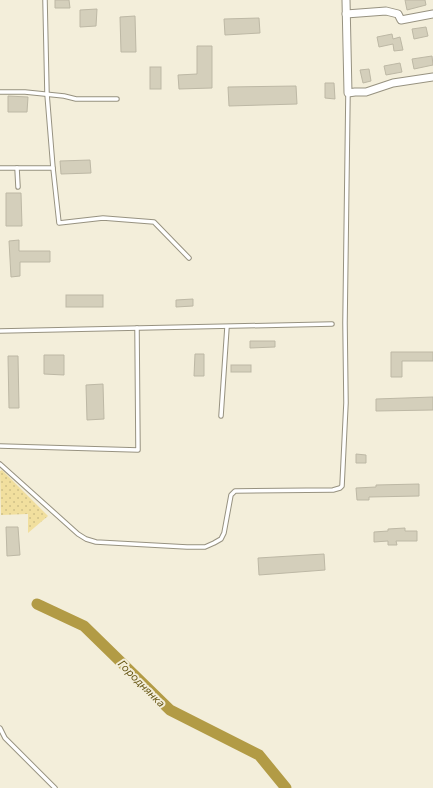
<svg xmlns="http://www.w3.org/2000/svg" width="433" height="788" viewBox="0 0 433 788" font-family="Commissioner,sans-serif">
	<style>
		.grass { fill: url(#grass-dots) }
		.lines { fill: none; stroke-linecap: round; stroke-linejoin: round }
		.river { stroke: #b29b45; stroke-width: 11 }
		.building { fill: #d4cfbb; stroke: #bdb8a5 }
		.lane-casing { stroke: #979280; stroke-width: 5.5 }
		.street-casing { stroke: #979280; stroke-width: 9 }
		.lane { stroke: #fff; stroke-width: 3.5 }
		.street { stroke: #fff; stroke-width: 7 }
		.labels { text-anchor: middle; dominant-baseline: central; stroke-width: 4; stroke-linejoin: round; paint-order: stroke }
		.water-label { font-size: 11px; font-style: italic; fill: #675716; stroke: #f3eeda }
	</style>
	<defs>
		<pattern id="grass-dots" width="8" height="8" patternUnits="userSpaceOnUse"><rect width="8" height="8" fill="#f1df9e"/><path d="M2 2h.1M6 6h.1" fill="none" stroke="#cfc088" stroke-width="1.8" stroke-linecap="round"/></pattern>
	</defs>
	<rect width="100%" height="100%" fill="#f3eeda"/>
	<polygon class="grass" points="2,470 48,516 28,533 28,514 1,515 0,471"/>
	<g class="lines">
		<polyline class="river" points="37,604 84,626 170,710 259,755 286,788"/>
	</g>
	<g class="building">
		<polygon points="55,0 69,0 70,8 55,8"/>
		<polygon points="405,0 425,0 426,5 407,10"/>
		<polygon points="97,9 96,26 80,27 80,10"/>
		<polygon points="135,16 136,52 121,52 120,17"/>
		<polygon points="259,18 260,33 225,35 224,19"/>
		<polygon points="426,27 428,36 414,39 412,29"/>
		<polygon points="392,34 393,39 400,37 403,50 394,51 393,44 379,47 377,37"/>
		<polygon points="197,46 212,46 212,88 179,89 178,75 197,74"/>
		<polygon points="432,56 433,65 414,69 412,59"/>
		<polygon points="400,63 402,72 386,75 384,66"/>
		<rect x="150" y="67" width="11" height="22"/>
		<polygon points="369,69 371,81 363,83 360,70"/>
		<polygon points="325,83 334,83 335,99 325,98"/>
		<polygon points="296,86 297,104 229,106 228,87"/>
		<polygon points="8,96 28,97 27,112 8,112"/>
		<polygon points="90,160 91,173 61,174 60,161"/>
		<polygon points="6,193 21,193 22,226 6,226"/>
		<polygon points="19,240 19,251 50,251 50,262 20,262 20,276 11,277 9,241"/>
		<rect x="66" y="295" width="37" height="12"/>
		<polygon points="193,299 193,306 176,307 176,300"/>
		<polygon points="250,341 275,341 275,347 250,348"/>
		<polygon points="391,352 433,352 433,361 402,361 402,377 391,377"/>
		<polygon points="195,354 204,354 204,376 194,376"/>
		<polygon points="44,355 64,355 64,375 44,374"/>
		<polygon points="8,356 18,356 19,408 9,408"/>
		<rect x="231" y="365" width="20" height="7"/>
		<polygon points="103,384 104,419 87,420 86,385"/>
		<polygon points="433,397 433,410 376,411 376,399"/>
		<polygon points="356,454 366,455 366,463 356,463"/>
		<polygon points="419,484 419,496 369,497 369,500 357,500 356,488 376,487 376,485"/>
		<polygon points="6,527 18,527 20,555 7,556"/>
		<polygon points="405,528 405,531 417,531 417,541 396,541 397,545 388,545 388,541 374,542 374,532 388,531 388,529"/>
		<polygon points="324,554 325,570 259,575 258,558"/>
	</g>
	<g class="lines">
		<g class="lane-casing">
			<g id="lane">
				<polyline points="45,0 47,94 53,168"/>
				<polyline points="0,92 25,92 64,96 76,99 117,99"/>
				<polyline points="0,168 53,168 59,223 103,218 154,222 189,258"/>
				<polyline points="17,168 18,187"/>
				<polyline points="0,331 332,324"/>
				<polyline points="221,416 227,327"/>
				<polyline points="0,446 138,450 137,328"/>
				<polyline points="0,464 78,534 86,539 96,542 187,547 205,547 214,543 221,539 224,533 231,495 235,491 333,490 340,488 342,486 346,403 345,323 348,93"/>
				<polyline points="0,728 5,738 55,788"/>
			</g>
		</g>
		<g class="street-casing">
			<g id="street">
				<polyline points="346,0 348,93 355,92 366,92 393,83 433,77"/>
				<polyline points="346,14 386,11 398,14 401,20 433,14"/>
			</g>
		</g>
		<use href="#lane" class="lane"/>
		<use href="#street" class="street"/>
	</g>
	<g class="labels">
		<g class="water-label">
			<text transform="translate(142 683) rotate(45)">Городнянка</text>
		</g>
	</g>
</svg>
